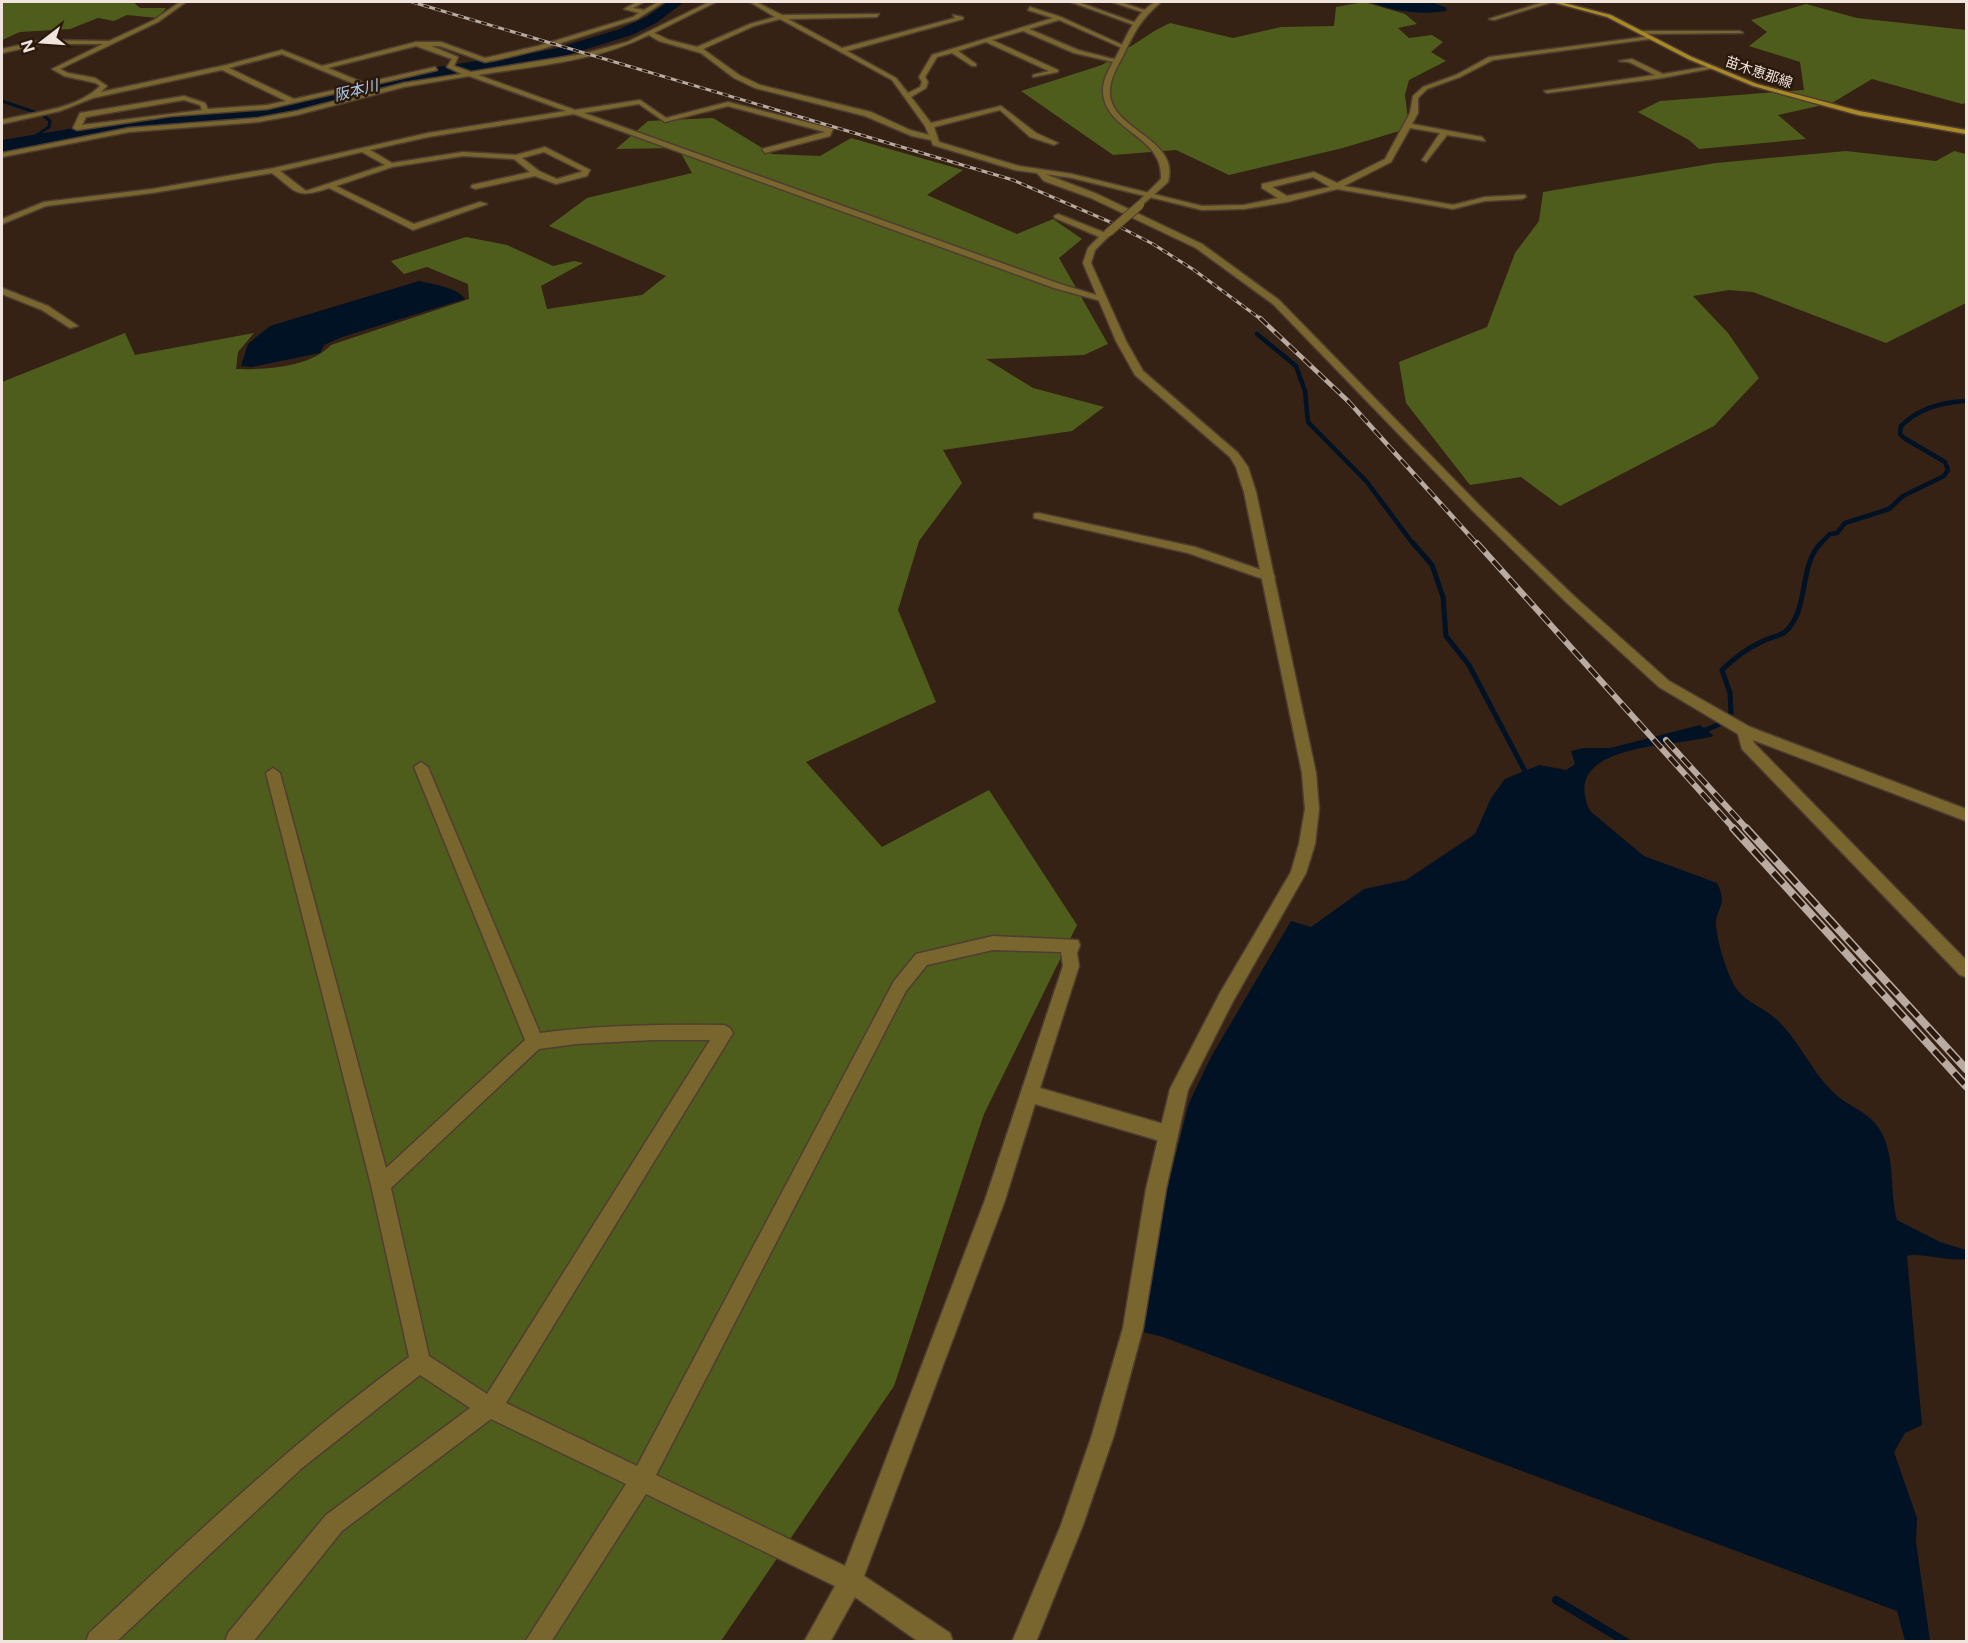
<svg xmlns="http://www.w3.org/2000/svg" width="1968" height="1643" viewBox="0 0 1968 1643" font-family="'Public Sans','Noto Sans JP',sans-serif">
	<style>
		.forest { fill: #4f5d1c }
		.water { fill: #011224 }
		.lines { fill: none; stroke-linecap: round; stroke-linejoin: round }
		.stream-far3 { stroke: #011224; stroke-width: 3 }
		.stream-far2 { stroke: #011224; stroke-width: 4.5 }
		.stream-far1 { stroke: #011224; stroke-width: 5 }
		.stream { stroke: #011224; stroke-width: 8 }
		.river { fill: #011224; fill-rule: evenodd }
		.minor-casing { stroke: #4f3d31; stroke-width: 3 }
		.tertiary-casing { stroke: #4f3d31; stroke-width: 3 }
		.secondary-casing { stroke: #4f3d31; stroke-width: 3 }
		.minor { fill: #79662f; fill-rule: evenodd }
		.tertiary { fill: #79662f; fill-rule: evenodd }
		.secondary { fill: #a98826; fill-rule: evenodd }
		.rail-far3-casing { stroke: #baaba2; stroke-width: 3 }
		.rail-far2-casing { stroke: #baaba2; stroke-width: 4.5 }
		.rail-far1-casing { stroke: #baaba2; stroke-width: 6 }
		.rail-casing { stroke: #baaba2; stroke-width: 8 }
		.rail-far3 { stroke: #2a190c; stroke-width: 2; stroke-dasharray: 6; stroke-linecap: butt }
		.rail-far2 { stroke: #2a190c; stroke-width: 3; stroke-dasharray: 10; stroke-linecap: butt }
		.rail-far1 { stroke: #2a190c; stroke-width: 4; stroke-dasharray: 12; stroke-linecap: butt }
		.rail { stroke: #2a190c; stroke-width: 5; stroke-dasharray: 15; stroke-linecap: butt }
		.tertiary-bridge-casing { stroke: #4f3d31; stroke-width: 10; stroke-linecap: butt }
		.tertiary-bridge { stroke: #79662f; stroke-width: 8 }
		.labels { text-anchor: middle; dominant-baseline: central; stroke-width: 5; stroke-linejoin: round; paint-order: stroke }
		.far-street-label { font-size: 14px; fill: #f1e4dc; stroke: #2a190c }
		.far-water-label { font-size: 15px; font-style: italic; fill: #adcdee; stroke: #2a190c }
	</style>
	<rect width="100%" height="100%" fill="#352215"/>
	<g class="forest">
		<polygon points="2,2 133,2 140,8 166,8 158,18 127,15 114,21 98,18 70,29 20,32 2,40"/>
		<polygon points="1364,2 1405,14 1417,24 1398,28 1409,38 1432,35 1443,42 1431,52 1446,61 1409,80 1405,95 1409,128 1343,148 1229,175 1176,150 1113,155 1021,91 1102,65 1156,30 1170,23 1233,38 1281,27 1334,26 1336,7"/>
		<polygon points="1806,4 1857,18 1966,30 1966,103 1962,104 1872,79 1832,103 1778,115 1806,139 1699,149 1689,140 1638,112 1660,101 1804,90 1800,62 1749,46 1767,32 1751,20"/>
		<path d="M713 118 772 154 820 156 851 138 963 170 927 195 1017 234 1053 219 1082 239 1059 258 1108 344 1084 355 986 359 1033 388 1104 407 1072 431 943 450 962 483 919 541 898 610 936 702 806 762 882 847 989 790 1077 925 984 1114 894 1386 721 1641 2 1642V382L125 333 135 355 254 333 238 352 236 369C265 370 311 367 331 345L469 299 468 284 427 267 404 274 391 261 466 237 507 245 553 266 574 261 583 263 541 286 547 309 642 295 666 276 549 226 587 198 692 173 678 148 616 149 648 121Z"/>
		<polygon points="1846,151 1936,161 1954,151 1966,154 1966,303 1886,343 1753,292 1729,290 1693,296 1728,333 1759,378 1714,426 1560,506 1521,477 1470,485 1406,403 1399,362 1487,327 1515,253 1539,221 1543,192 1716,163"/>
	</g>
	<g class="water">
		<path d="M1376 2H1431L1447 8 1446 11C1419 15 1398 12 1373 3Z"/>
		<path d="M419 281C432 284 459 288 465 299L342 337 324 345 320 353 252 367 241 366 248 344 270 326Z"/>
		<path d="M1700 725 1714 736C1677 747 1557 742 1590 811L1644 856 1717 883C1729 907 1715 907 1716 926 1718 944 1725 967 1733 983 1741 1000 1761 1006 1775 1018 1797 1037 1810 1069 1831 1090 1843 1104 1863 1109 1875 1123 1898 1151 1888 1188 1897 1220L1940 1242 1966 1250V1259C1947 1262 1920 1252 1907 1256L1922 1425 1905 1433 1894 1452 1917 1518 1916 1542 1930 1641H1905L1897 1611 1163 1337 1143 1332 1167 1189 1189 1103 1211 1057 1291 921 1311 927 1364 889 1406 880 1475 834 1491 798 1505 779 1539 765 1566 770 1575 764 1571 751 1584 748H1610Z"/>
	</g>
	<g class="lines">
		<polyline class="stream-far3" points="2,101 43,115 50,121 49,127 25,143"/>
		<g class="stream-far2">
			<polyline points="1257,334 1296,366 1305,391 1308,422 1367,482 1414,545"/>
			<path d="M1819 545 1830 534 1837 533 1845 523 1889 509 1903 496 1944 476 1948 470 1945 462 1904 438 1900 434 1901 426C1919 408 1941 402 1966 401"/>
		</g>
		<g class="stream-far1">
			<polyline points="1413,543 1432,565 1443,597 1446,636 1469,665 1527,775"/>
			<path d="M1701 732 1722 723 1731 713 1730 693 1722 670C1734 658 1748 648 1763 641 1769 638 1780 636 1785 632 1810 610 1798 566 1821 543"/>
		</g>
		<polyline class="stream" points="1556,1600 1626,1642"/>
		<polygon class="river" points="668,2 684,2 656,23 632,35 557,58 406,82 269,117 105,133 2,152 2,140 105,123 269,107 406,72 554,49 620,29 646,17"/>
		<g class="minor-casing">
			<g id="minor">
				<path d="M180 2H186L158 22 60 69 68 73 95 78 107 86 101 92 226 65 282 50 322 66 416 42H441L485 58 538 46 633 17 639 13 624 9 637 2H644L633 8 644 10 658 2H664L637 19 542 49 496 60 485 62 440 46H431L458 57 454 66 471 72 583 54 627 42 709 2H716L654 33 669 40 697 47 750 24 775 17 750 2H756L782 15 879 14 877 17 788 19 842 48 955 18 953 15 963 17V19L847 51 896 78 908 93 920 87 922 82 919 77 932 55 1053 18 1028 10 1030 7 1061 17 1127 47 1122 48 1059 20 1029 29 1078 50 1121 61 1118 63 1074 53 1023 31 992 40 1058 70V72L1033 77V75L1049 71 986 42 958 51 976 64V66H972L952 53 937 57 925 77 928 82 926 88 911 97 931 123 1001 106 1036 133 1058 143 1054 145 1030 137 1000 110 934 127 939 142 1019 166 1072 174 1202 206 1244 205 1278 198 1262 188V184L1314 172 1337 183 1385 159 1410 113 1413 96 1423 87 1456 75 1489 57 1652 36 1650 39 1493 60 1460 77 1427 89 1418 98V113L1412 124 1482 137 1485 141 1447 135 1426 162 1422 160 1440 133 1410 128 1391 162 1344 186 1453 205 1485 197 1525 195 1526 197 1522 199 1485 201 1453 209 1337 189 1287 202 1244 209 1202 210 1072 178 1045 174 1097 194 1202 244 1279 300 1482 508 1575 597 1669 681 1750 727 1966 809V821L1753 740 1754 743 1966 960V977L1960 975 1742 749 1738 734 1659 687 1567 603 1474 512 1273 304 1196 248 1091 198 1044 181 1037 173 1015 170 933 145 931 140 912 136 865 116 755 88 734 78 701 53 659 41 649 35C597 61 536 66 478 75L575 110 640 100 666 118 728 102 833 129 830 136 765 153 762 149 825 132 728 106 665 122 639 104 584 113 1060 284 1106 298 1101 301 1054 288 574 114 428 137 370 150 392 163 463 152 516 155 545 147 590 170 587 176 556 184 535 176 475 189 471 187 472 185 530 172 514 159 463 156 392 167 336 186 414 224 480 202 487 204 413 230 329 188C296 199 298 193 272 173L152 193 46 206 2 224V219L44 202 152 189 274 168 428 133 566 111 469 76 404 87 297 115 258 122 129 132 2 157V153L129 128 258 118 297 111 404 83 462 74 447 67 452 59 416 46 328 68 364 83 435 67 437 70 267 109 171 116 77 130 73 128 80 113 184 96 205 103 208 109 267 105 286 101 222 70 93 98 60 111 2 124V120C33 112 76 110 100 86L96 83 64 76 52 69 103 44H43L2 53V49L43 40 109 41 154 20ZM780 19 892 80 925 126 929 135 910 130 871 112 760 85 739 75 703 49 754 26ZM282 54 357 85 294 99 229 68ZM184 100 200 105 202 110 82 125 86 117ZM362 152 385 165 306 191 280 171ZM544 152 582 171 581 172 557 179 539 171 522 158ZM1313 177 1330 187 1287 196 1272 187Z"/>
				<polygon points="1071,2 1078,2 1139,24 1134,25"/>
				<polygon points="1112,2 1120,2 1147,11 1142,12"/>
				<polygon points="1544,2 1552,2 1494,20 1489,19"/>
				<polygon points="1642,31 1740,31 1743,33 1640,34"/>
				<polygon points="1632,59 1663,74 1711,66 1714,68 1662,78 1547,93 1544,91 1655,75 1629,62 1619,61"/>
				<polygon points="1058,214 1108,234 1109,236 1102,238 1055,218 1054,216"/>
				<polygon points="2,288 48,306 78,326 70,328 42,310 2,294"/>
				<polygon points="1038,513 1195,547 1273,574 1275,577 1269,581 1188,553 1034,518 1034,514"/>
				<path d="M421 762 428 767 540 1033C601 1025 662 1024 724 1025L730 1028 733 1033 506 1403 637 1466 894 981 916 954 993 936 1078 940 1080 945 1077 953 1079 966 1040 1088 1167 1125 1174 1128 1176 1134 1174 1140 1167 1143 1035 1104 1005 1200 864 1576 950 1633 953 1642H919L855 1597 830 1642H804L835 1586 646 1494 551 1642H525L626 1484 491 1419 342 1531 253 1642H225L228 1633 326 1515 470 1408 420 1375 302 1468 116 1642H86L89 1633C193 1537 294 1440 409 1357L371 1185 266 773 273 768 280 773 386 1168 525 1040 414 767ZM993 950 1061 952 1063 966 985 1200 845 1566 656 1475 906 991 927 965ZM653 1040H710L487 1394 429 1356 391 1188 539 1049 576 1044Z"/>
			</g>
		</g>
		<g class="tertiary-casing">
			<g id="tertiary">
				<path d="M1155 2H1161C1141 19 1135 31 1124 54 1118 65 1111 77 1110 89 1106 130 1181 137 1168 182L1140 207 1136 205 1137 203 1161 179C1164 135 1105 132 1103 92 1102 77 1114 62 1120 49 1129 30 1137 13 1155 2Z"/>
				<polygon points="1106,230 1113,232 1095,250 1091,263 1126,341 1143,371 1238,453 1248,467 1256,492 1316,773 1319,809 1315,844 1306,873 1232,1003 1188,1090 1166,1189 1143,1328 1114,1435 1083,1525 1036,1642 1012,1642 1061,1525 1092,1435 1123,1328 1146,1189 1170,1089 1220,993 1291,872 1299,844 1305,809 1302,773 1244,492 1236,467 1230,457 1135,375 1116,341 1083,263 1088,248"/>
			</g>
		</g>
		<g class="secondary-casing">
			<polygon id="secondary" points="1552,2 1560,2 1611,15 1692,57 1757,84 1859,111 1966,130 1966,134 1858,115 1753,86 1688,59 1607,17"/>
		</g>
		<use href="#minor" class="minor"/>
		<use href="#tertiary" class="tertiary"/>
		<use href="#secondary" class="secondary"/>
		<g class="rail-far3-casing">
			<polyline id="rail-far3" points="412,2 1013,180 1110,222 1153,244 1194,270 1262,320"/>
		</g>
		<g class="rail-far2-casing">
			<polyline id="rail-far2" points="1260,318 1348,401 1478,545"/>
		</g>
		<g class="rail-far1-casing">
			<g id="rail-far1">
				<polyline points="1477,543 1735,830"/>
				<polyline points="1666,740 1748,830"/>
			</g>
		</g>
		<g class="rail-casing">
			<g id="rail">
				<polyline points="1733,828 1966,1086"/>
				<polyline points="1746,828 1966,1069"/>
			</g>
		</g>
		<use href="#rail-far3" class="rail-far3"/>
		<use href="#rail-far2" class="rail-far2"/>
		<use href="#rail-far1" class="rail-far1"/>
		<use href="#rail" class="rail"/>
		<g class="tertiary-bridge-casing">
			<polyline id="tertiary-bridge" points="1109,232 1140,205"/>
		</g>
		<use href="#tertiary-bridge" class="tertiary-bridge"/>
	</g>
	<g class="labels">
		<g class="far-street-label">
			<text transform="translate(1759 72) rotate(19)">苗木恵那線</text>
		</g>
		<g class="far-water-label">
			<text transform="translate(356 90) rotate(-14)">阪本川</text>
		</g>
	</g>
	<rect width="1968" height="1643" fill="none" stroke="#f1e4dc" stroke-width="6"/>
	<g transform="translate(42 42) rotate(253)" stroke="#2a190c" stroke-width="4.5" paint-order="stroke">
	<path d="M0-4.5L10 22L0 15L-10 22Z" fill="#f1e4dc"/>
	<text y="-9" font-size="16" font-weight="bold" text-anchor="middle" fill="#f1e4dc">N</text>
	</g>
</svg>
